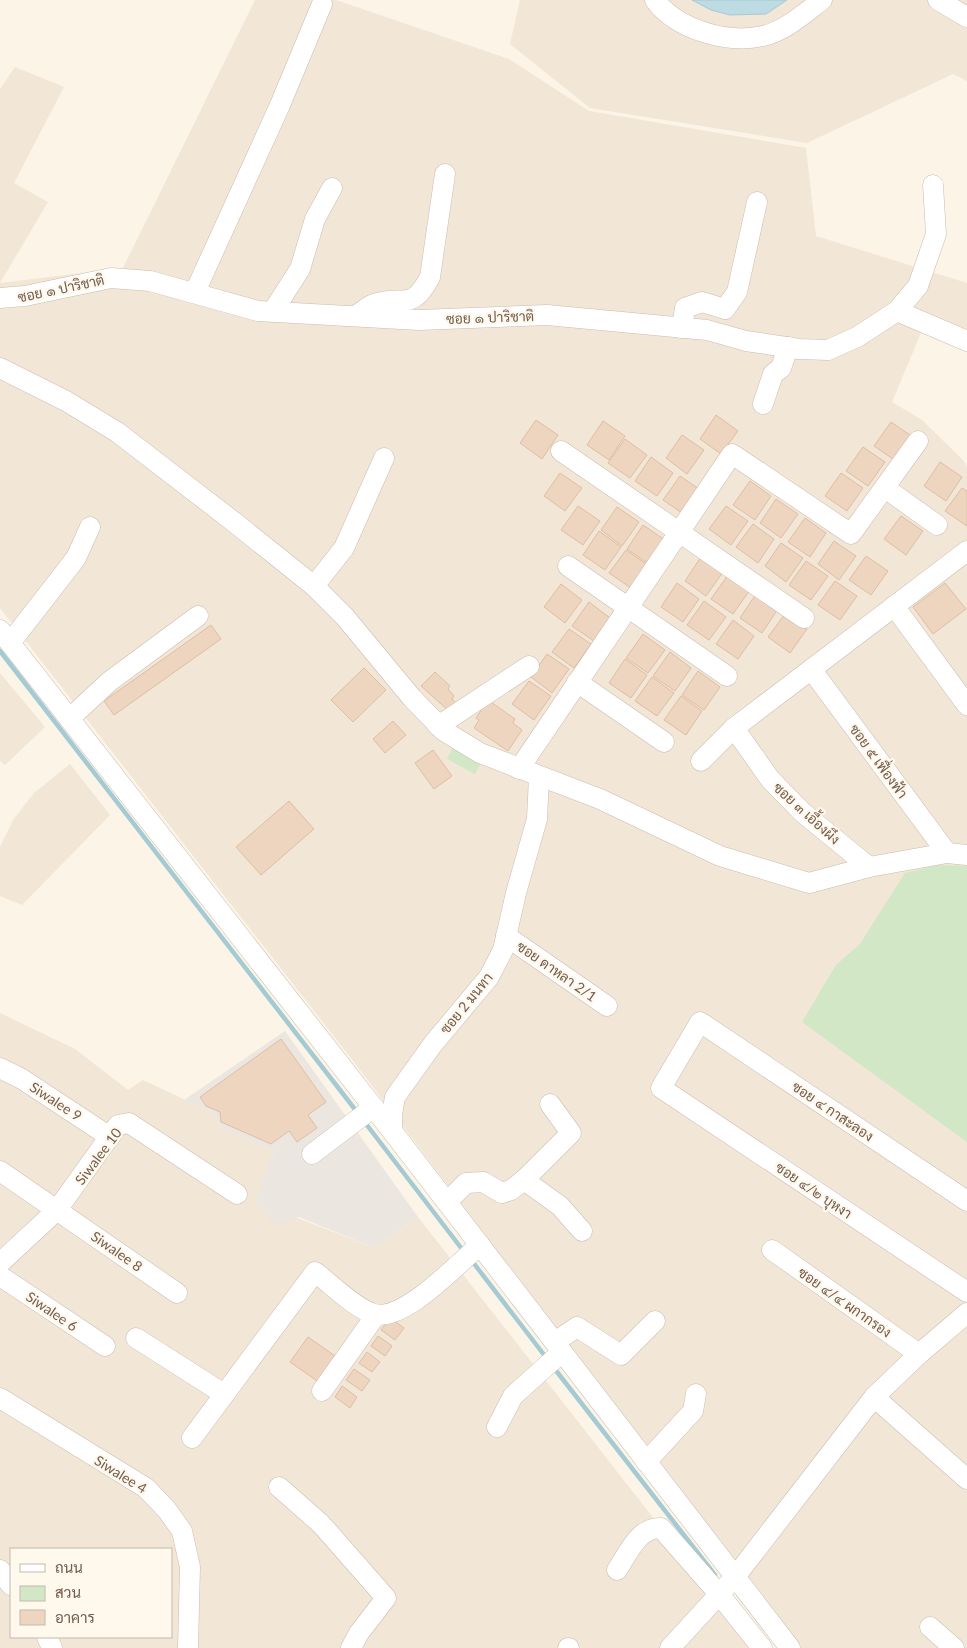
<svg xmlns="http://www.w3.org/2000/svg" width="967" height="1648" viewBox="0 0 967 1648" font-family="Lato,Sarabun,sans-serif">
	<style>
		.residential { fill: #f2e6d6; fill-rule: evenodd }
		.industrial { fill: #ebe6e0 }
		.green { fill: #d2e7c6 }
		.water { fill: #bddbe3; stroke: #a4cad4 }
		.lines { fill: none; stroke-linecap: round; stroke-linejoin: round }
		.stream { stroke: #a4cad4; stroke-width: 4.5 }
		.building { fill: #eed5c0; stroke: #dfbda2 }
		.minor-casing { stroke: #ccbcae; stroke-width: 21 }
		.minor { stroke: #fff; stroke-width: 20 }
		.labels { text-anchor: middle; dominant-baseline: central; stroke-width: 4.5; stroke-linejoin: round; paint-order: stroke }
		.street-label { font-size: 14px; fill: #725c4d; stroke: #fef8ed }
	</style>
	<rect width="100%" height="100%" fill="#fbf4e7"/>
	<g class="residential">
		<polygon points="255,0 336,0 509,59 589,111 806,148 816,236 967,283 967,345 923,328 892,402 922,420 963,460 967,467 967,1648 800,1648 364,1075 0,608 0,89 15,67 64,87 14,183 48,202 0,283 123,268"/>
		<polygon points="520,0 967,0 967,81 953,74 807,143 590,108 510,44"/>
		<polygon points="0,673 45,727 5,765 0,761"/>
		<polygon points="70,764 110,815 22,905 0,896 0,847 13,820 34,793"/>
		<path d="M0 1013 75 1049 128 1090 143 1080 215 1114 219 1127 274 1151 256 1202 375 1248 418 1217 755 1648H0ZM11 1549H171V1637H11Z"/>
	</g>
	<polygon class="industrial" points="285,1031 418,1217 375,1248 299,1217 277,1227 255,1202 274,1151 219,1127 215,1114 184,1100"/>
	<g class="green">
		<polygon points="454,746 482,761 475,774 447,759"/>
		<polygon points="938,865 967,866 967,1142 802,1022 836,965 860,944 905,873"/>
	</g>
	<polygon class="water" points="692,0 787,0 766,14 730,15 711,10"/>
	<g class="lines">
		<g class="stream">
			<polyline points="0,651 357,1112"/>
			<polyline points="363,1120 465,1253"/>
			<polyline points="472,1261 548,1360"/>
			<polyline points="554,1368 715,1575"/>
		</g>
	</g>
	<g class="building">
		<polygon points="716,415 738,431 721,454 700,439"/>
		<polygon points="536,420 558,435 542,459 520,443"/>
		<polygon points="603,421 625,436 609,460 587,445"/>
		<polygon points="891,422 913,437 896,461 874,446"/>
		<polygon points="682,435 704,450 687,474 666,458"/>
		<polygon points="625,439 647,455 630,478 608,463"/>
		<polygon points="863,447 885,462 868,486 846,471"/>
		<polygon points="651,457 673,473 657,496 635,481"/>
		<polygon points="940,462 962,477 946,501 924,486"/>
		<polygon points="560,473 582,488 565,511 544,496"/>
		<polygon points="841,473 863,488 847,511 825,496"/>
		<polygon points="680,476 702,491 685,515 663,500"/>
		<polygon points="750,481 771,496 755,520 733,505"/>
		<polygon points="962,488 967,491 967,526 945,511"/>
		<polygon points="776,499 798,514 781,538 760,523"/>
		<polygon points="578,506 600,521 583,545 561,530"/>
		<polygon points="726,506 748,521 731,545 709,529"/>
		<polygon points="617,507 639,522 622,546 601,530"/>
		<polygon points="901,516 923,531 906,555 884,539"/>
		<polygon points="805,518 826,533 810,557 788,542"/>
		<polygon points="753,524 774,539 758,563 736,547"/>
		<polygon points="643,525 665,540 649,564 627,549"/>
		<polygon points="599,531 621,547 605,570 583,555"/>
		<polygon points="834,541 856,556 839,580 818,564"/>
		<polygon points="781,543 803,558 786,582 765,566"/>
		<polygon points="626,550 648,565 631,588 609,573"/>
		<polygon points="866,556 888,571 871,595 849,580"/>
		<polygon points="701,557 723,572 706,596 685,581"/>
		<polygon points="806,561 828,576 811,600 789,585"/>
		<polygon points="728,575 750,590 733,614 711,599"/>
		<polygon points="835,581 857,596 840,620 818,605"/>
		<polygon points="677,583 699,599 683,622 661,607"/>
		<polygon points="945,583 966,609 933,634 913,607"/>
		<polygon points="561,584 582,600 565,623 544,607"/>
		<polygon points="756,594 778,609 762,633 740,618"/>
		<polygon points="704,601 726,617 709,640 687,625"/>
		<polygon points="589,602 610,618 594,641 572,626"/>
		<polygon points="785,614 807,629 790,653 768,637"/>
		<polygon points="733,620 754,636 738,659 716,644"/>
		<polygon points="211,625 221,639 114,715 104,701"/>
		<polygon points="569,629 591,644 574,668 552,652"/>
		<polygon points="643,634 665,650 648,673 626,658"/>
		<polygon points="670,652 691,668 675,691 653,676"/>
		<polygon points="547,654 569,669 552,693 531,677"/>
		<polygon points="625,659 647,675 631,698 609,683"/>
		<polygon points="364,668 386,690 353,722 331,700"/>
		<polygon points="698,671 720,687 704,710 682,695"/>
		<polygon points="435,672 450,686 448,689 454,696 452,699 457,704 450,712 421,686"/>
		<polygon points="652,677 674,693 657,716 635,701"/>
		<polygon points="529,681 551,696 534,720 512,704"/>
		<polygon points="681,696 702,711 686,735 664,720"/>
		<polygon points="488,700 515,719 513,723 522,730 508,751 474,728 479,720 476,718"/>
		<polygon points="393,721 406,735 385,753 373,739"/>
		<polygon points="433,750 452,776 434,789 415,763"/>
		<polygon points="289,801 314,829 261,875 236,847"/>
		<polygon points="281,1039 326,1102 308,1115 317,1128 297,1142 289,1131 271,1144 221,1122 220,1112 206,1106 200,1097"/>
		<polygon points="390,1318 404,1328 395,1340 381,1330"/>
		<polygon points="378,1336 392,1346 385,1356 371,1346"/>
		<polygon points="308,1337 338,1358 320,1383 290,1362"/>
		<polygon points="367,1352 380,1362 372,1372 359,1363"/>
		<polygon points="354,1369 370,1380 362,1391 346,1380"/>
		<polygon points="342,1386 357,1397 350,1408 335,1397"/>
	</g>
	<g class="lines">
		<g class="minor-casing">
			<g id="minor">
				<path d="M655 0C677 30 728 44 763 36 785 31 805 13 822 0"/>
				<polyline points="938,0 967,17"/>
				<polyline points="195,292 280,105 322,4"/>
				<polyline points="0,298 25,296 111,278 150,281 258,311 419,320 547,315 707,330 746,341 799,349 828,350 857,337 897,311 967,341"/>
				<polyline points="273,311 300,269 315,219 332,188"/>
				<polyline points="897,311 918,286 936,234 933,185"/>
				<path d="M357 315C362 312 368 306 374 304 404 294 411 313 430 277L445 174"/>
				<polyline points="682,328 685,308 702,302 725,309 737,292 757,202"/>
				<polyline points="0,368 66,401 117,432 234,522 314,586 345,617 412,698 444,731 480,753 600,799 720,856 809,883 869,867 947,853 967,855"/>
				<polyline points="763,404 773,374 781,368 788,347"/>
				<polyline points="561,451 804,618"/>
				<polyline points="885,488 937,525"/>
				<polyline points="568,566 727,676"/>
				<polyline points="314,586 344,548 384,458"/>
				<polyline points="894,606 967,705"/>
				<polyline points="0,630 392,1131 790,1648"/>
				<polyline points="10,643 76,558 90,527"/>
				<polyline points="811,669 947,853"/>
				<polyline points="577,682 664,742"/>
				<polyline points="69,719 110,681 198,616"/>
				<polyline points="438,726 529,666"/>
				<polyline points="734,728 770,779 802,812 869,867"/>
				<polyline points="701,761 734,728 967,551"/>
				<polyline points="519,769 732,454 851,534 918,441"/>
				<polyline points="506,936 607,1006"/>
				<polyline points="0,1068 22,1079 110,1137"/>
				<polyline points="392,1131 392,1114 395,1097 433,1044 489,977 503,950 516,893 537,819 539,777"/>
				<polyline points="312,1154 374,1107"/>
				<polyline points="0,1171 177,1293"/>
				<polyline points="524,1180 571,1133 550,1104"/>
				<polyline points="967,1201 700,1022 661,1088 967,1292"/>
				<polyline points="447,1202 466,1183 483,1182 502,1193 511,1190 524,1180 560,1206 582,1231"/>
				<polyline points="772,1250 919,1354"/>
				<polyline points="0,1263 57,1210 118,1125 129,1123 237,1194"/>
				<polyline points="0,1276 105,1346"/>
				<polyline points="136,1338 224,1394"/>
				<polyline points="555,1342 577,1327 621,1355 655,1321"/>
				<polyline points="322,1391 376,1315"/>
				<polyline points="874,1397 967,1479"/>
				<polyline points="0,1398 146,1488 167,1510 182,1531 190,1567 188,1648"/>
				<polyline points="497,1427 513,1396 562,1352"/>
				<path d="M192 1438 315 1272C331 1284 356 1309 374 1314 404 1322 457 1264 480 1245"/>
				<polyline points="646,1462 693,1411 696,1394"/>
				<polyline points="279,1487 321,1524 386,1598 359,1633 351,1648"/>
				<polyline points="0,1570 11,1585"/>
				<path d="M617 1570C628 1554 638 1527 661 1528L719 1594 762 1648"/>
				<polyline points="930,1627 954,1648"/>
				<polyline points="47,1637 52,1648"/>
				<polyline points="568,1648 569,1648"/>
				<polyline points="670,1648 735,1577 874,1397 919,1354 967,1313"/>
			</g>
		</g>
		<use href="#minor" class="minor"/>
	</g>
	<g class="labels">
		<g class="street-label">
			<text transform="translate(61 288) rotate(-12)">ซอย ๑ ปาริชาติ</text>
			<text transform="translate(490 317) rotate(-2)">ซอย ๑ ปาริชาติ</text>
			<text transform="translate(879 761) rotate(54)">ซอย ๕ เฟื่องฟ้า</text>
			<text transform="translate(807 813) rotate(42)">ซอย ๓ เอื้องผึง</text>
			<text transform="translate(557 971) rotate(35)">ซอย ดาหลา 2/1</text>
			<text transform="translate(466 1003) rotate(-51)">ซอย 2 มนทา</text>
			<text transform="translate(56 1101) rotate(33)">Siwalee 9</text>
			<text transform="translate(833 1111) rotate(34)">ซอย ๔ กาสะลอง</text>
			<text transform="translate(98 1156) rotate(-53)">Siwalee 10</text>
			<text transform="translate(814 1190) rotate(34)">ซอย ๔/๒ บุหงา</text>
			<text transform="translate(117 1251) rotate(35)">Siwalee 8</text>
			<text transform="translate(845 1302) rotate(35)">ซอย ๔/๔ ผกากรอง</text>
			<text transform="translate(52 1311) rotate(34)">Siwalee 6</text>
			<text transform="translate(121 1474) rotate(32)">Siwalee 4</text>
		</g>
	</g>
	<rect x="10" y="1548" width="162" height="90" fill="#fef8ed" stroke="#c6baad"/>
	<rect x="20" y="1564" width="25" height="8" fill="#ffffff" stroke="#c6baad"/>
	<text x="55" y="1573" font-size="15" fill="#725c4d">ถนน</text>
	<rect x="20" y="1586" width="25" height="15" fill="#d2e7c6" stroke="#c6baad"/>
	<text x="55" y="1598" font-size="15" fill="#725c4d">สวน</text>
	<rect x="20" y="1610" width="25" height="15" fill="#eed5c0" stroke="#c6baad"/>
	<text x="55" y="1623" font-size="15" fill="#725c4d">อาคาร</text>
</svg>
